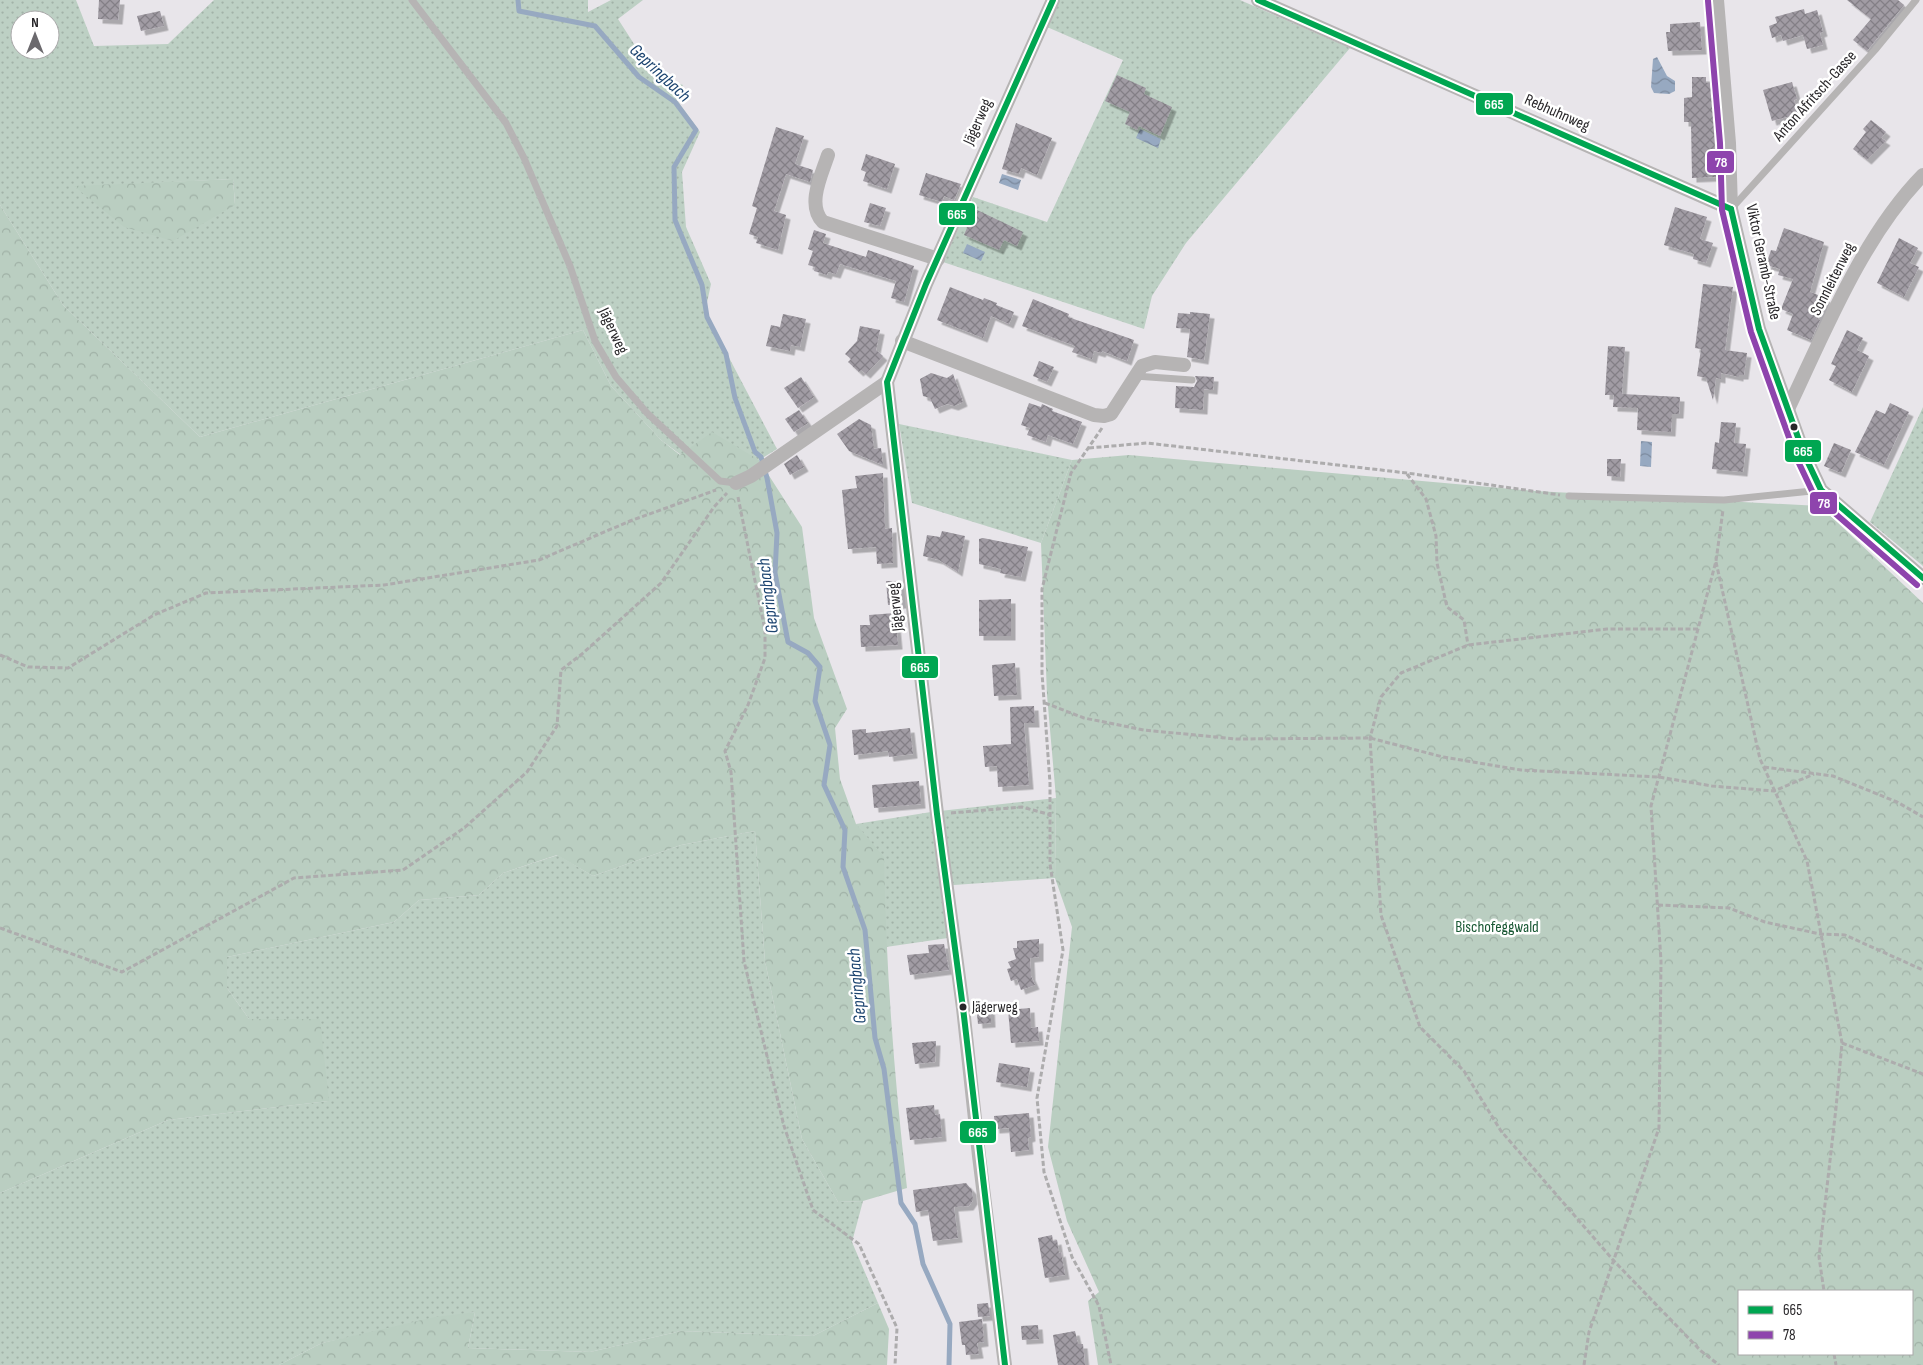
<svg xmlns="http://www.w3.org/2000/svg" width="1923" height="1365" viewBox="0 0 1923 1365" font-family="'Sofia Sans Condensed',sans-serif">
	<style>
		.grass { fill: url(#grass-dots); fill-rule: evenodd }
		.forest { fill: url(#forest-crowns); fill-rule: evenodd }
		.water { fill: url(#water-waves) }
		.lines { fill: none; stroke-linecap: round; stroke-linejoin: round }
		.stream { stroke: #97a9c1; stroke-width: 5 }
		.building { fill: url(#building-cross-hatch); filter: url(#shadow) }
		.path { stroke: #adacad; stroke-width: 3; stroke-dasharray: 5 2.5; stroke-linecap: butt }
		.lane { stroke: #b6b4b4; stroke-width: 7 }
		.street { stroke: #b6b4b4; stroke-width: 14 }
		.bus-1-casing { stroke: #fff; stroke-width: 10 }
		.bus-2-casing { stroke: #fff; stroke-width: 10 }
		.bus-1 { stroke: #00a651; stroke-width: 6 }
		.bus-2 { stroke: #8e44ad; stroke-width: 6 }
		.bus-dot { fill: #282629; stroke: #fff; stroke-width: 2 }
		.labels { text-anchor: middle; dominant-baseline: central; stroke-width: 5; stroke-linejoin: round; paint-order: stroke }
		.bus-label { font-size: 15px; fill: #282629; stroke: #fff; text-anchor: start }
		.street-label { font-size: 16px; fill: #282629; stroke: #fff }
		.park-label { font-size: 16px; fill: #195834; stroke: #fff }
		.water-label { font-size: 18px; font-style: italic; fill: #1c4470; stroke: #fff }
		.line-badge { stroke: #fff; stroke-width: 2 }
		.badge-label { font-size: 14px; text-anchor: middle; font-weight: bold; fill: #fff }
	</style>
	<defs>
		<pattern id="grass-dots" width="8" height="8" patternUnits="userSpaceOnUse" patternTransform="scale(1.25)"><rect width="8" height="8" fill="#bdd0c4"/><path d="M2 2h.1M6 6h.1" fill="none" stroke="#a2b2a8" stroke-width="1.8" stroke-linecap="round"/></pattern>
		<pattern id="forest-crowns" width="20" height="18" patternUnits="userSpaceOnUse" patternTransform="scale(1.25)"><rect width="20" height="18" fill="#bacec1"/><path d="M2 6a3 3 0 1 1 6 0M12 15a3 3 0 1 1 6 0" fill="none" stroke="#a0b1a6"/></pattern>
		<pattern id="water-waves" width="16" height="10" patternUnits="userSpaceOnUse" patternTransform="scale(1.25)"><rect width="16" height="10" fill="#97a9c1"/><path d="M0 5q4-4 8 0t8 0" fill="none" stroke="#7b899d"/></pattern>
		<pattern id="building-cross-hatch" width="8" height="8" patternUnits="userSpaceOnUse" patternTransform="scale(1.25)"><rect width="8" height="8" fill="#a19ca4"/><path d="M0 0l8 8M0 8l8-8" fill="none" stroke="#837f86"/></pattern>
		<filter id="shadow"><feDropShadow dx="4.5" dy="4.5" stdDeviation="0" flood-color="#0004"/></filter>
	</defs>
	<rect width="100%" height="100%" fill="#e8e5ea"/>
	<g class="grass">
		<path d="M0 0H76L94 46 168 44 214 0H588V12L611 0H643L618 19 654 75 683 85 677 100 700 132 682 172 686 227 711 284 705 312 777 449 759 460 751 457 681 455 661 440 611 386 583 330 200 437 63 305 0 205ZM20 20H50V50H20ZM233 179 235 204 75 187Z"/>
		<polygon points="1058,0 1240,0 1350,48 1186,243 1152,296 1144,329 943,262 973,197 1047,222 1123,60 1047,27"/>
		<polygon points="1923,407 1923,566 1870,522"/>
		<polygon points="899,424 1072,460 1041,543 912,503"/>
		<polygon points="1056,798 1055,878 940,886 948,938 886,947 885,934 856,824 931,812"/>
		<polygon points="755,831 765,961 802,1139 838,1202 863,1201 852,1242 878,1303 813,1336 681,1331 590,1352 468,1348 475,1312 322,1343 279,1365 0,1365 0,1193 168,1120 328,1101 249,1019 227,988 227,957 394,922 419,900 479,895 503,873 558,855 593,876 681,845"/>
	</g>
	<g class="forest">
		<polygon points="233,179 235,205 173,241 124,227 74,186"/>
		<path d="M0 205 63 305 200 437 583 330 611 386 661 440 680 455 712 432 759 460 802 527 814 618 847 709 835 728 840 779 856 824 884 857C886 967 894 1078 907 1188L863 1201 838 1202 802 1139 765 961 755 831 681 845 593 876 557 855 503 873 479 895 419 900 394 922 227 957V988L249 1019H320L329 1101 168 1120 0 1193Z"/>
		<path d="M1129 455 1535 491 1820 506 1923 603V1365H1098L1088 1301 1099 1292 1067 1221 1048 1147 1072 927 1055 878 1056 798 1047 695 1041 543 1072 460ZM1739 1291H1912V1354H1739Z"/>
		<polygon points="878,1303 889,1329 887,1365 279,1365 322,1343 435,1317 475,1312 468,1348 590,1352 681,1331 813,1336"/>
	</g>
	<g class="water">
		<polygon points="1657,57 1667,76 1675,81 1675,91 1669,94 1654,93 1651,87 1653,59"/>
		<polygon points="1140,129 1161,139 1158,148 1136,138"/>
		<polygon points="1002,174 1021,180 1018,190 999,183"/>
		<polygon points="967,244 985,252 981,261 963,253"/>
		<polygon points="1641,441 1652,442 1651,467 1640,466"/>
	</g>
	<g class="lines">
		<polyline class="stream" points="518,0 519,11 595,26 639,77 675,102 696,130 674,167 675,220 702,285 707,317 726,354 735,398 755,452 761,457 767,478 777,533 775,573 788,642 808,653 820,667 815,701 830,745 824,785 845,830 843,867 865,930 875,1038 884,1069 901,1203 915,1224 923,1264 950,1324 949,1365"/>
	</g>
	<g class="building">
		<polygon points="99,0 120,0 118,20 98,19"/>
		<polygon points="1847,0 1898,0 1904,5 1867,51 1853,40 1871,19"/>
		<polygon points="1804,9 1805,14 1817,10 1823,32 1820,33 1823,45 1807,49 1803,35 1783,41 1781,35 1772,38 1769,26 1777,23 1775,17"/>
		<polygon points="160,11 164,26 141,31 137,16"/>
		<polygon points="1700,22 1702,50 1668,51 1666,32 1670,32 1670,24"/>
		<polygon points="1117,75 1146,88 1144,94 1172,107 1160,136 1139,126 1137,130 1125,124 1130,112 1105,101"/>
		<polygon points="1692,77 1706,77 1706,83 1710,83 1713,103 1716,177 1692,178 1691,122 1684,122 1684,98 1692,97"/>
		<polygon points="1792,82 1797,99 1794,100 1798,114 1772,121 1763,90"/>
		<polygon points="1871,120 1886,132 1881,138 1886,141 1867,160 1853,149 1866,132 1863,129"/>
		<polygon points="1016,123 1052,138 1037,175 1021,168 1019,174 1002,169"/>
		<polygon points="776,127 804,136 795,164 813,170 810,182 786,174 774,211 786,215 778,250 756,243 758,237 749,234 757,208 752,206"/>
		<polygon points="866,154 895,164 887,189 863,181 866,172 861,170"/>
		<polygon points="926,173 961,184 954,200 944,196 942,202 919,195"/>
		<polygon points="870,203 886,208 880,226 864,222"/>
		<polygon points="1675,207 1707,217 1700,239 1713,243 1706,263 1693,259 1694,254 1664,245"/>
		<polygon points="975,209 1023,232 1017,246 1004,240 999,250 964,235"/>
		<polygon points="1784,228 1824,242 1810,292 1826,298 1818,319 1820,320 1811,340 1787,330 1793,314 1781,309 1793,279 1778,275 1780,269 1766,265 1771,250 1776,251"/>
		<polygon points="814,230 826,234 823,243 866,257 868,250 914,266 904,302 891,298 896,281 840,264 836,274 828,272 827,275 814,271 815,267 808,265 813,251 808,249"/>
		<polygon points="1899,238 1918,248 1910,263 1919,267 1904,297 1877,283"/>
		<polygon points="1703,284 1733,287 1725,350 1747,353 1744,375 1739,375 1739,377 1721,373 1721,379 1716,378 1713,400 1706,378 1697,376 1701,349 1695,348"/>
		<polygon points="950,287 983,300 984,298 997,303 996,305 1014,312 1009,324 991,316 983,338 937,320"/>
		<polygon points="1033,299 1069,314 1068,317 1134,340 1127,361 1102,351 1101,353 1094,351 1092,359 1072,352 1075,346 1022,326"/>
		<polygon points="1190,312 1210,314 1204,360 1187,357 1190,329 1176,328 1178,313 1190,314"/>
		<polygon points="783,314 806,319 800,347 791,345 790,351 766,346 771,325 780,327"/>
		<polygon points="860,326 880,330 876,350 883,356 866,374 861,370 859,372 848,362 851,359 845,354 857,341"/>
		<polygon points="1847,330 1863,338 1857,350 1869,356 1852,392 1829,380 1836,366 1831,364"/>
		<polygon points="1608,346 1625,347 1622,394 1680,397 1679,414 1672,414 1671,432 1637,430 1638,408 1613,407 1614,395 1605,395"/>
		<polygon points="1039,361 1054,367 1047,382 1033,376"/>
		<polygon points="931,373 947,378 953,374 963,402 954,406 947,404 935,409 930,398 923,396 920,379"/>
		<polygon points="1195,376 1214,377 1213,390 1204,389 1203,410 1175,408 1176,386 1194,387 1197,381"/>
		<polygon points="801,377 814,397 798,408 784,388"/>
		<polygon points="1029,403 1041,407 1042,404 1053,409 1052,411 1082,422 1073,444 1048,435 1046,442 1027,435 1030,428 1021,425"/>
		<polygon points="1890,403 1909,412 1884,465 1855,452 1876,410 1885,414"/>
		<polygon points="799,410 808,423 794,432 785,419"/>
		<polygon points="859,419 871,425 874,449 881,448 883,465 849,451 837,434"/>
		<polygon points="1721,422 1736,423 1734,443 1746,444 1743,472 1712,469 1715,442 1719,443"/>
		<polygon points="1834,443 1851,450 1841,473 1824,466"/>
		<polygon points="797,455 804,467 790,475 784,464"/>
		<polygon points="1607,459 1621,459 1620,477 1607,476"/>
		<polygon points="883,473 885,529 892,528 893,563 877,564 876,547 848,549 842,490 857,488 855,476"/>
		<polygon points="942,531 965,536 958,572 939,560 923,556 927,535 940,537"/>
		<polygon points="983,538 1028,547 1021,577 1000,573 1001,569 979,564 979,539"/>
		<polygon points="886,581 901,581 902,604 888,605"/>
		<polygon points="1011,599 1011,636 979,636 979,600"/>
		<polygon points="895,613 898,645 861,647 860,625 870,625 869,615"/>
		<polygon points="1015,663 1017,695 994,696 992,665"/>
		<polygon points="1034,706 1035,723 1024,723 1029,785 998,787 997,766 985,767 983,746 1011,744 1010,707"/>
		<polygon points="910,728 913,754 889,757 888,751 854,755 852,730 866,729 866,733"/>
		<polygon points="919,781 921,804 874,808 872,785"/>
		<polygon points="1039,939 1039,957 1030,958 1031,976 1035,985 1021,990 1017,979 1011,981 1007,969 1011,968 1008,962 1016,959 1013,948 1017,948 1017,941"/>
		<polygon points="944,944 949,970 910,975 907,955 929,953 928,945"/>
		<polygon points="990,1004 991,1023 978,1024 976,1005"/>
		<polygon points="1030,1008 1031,1028 1038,1027 1039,1041 1011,1043 1008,1010"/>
		<polygon points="936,1041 935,1062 915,1064 912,1043"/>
		<polygon points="999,1063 1030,1068 1027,1087 996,1082"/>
		<polygon points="934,1105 935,1115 940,1114 942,1137 910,1140 906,1108"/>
		<polygon points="1029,1113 1031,1137 1028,1138 1029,1150 1011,1152 1009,1128 995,1129 994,1116"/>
		<polygon points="966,1183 972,1190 973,1200 969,1206 954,1207 958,1238 933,1241 928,1210 916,1212 913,1190"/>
		<polygon points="1052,1235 1053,1241 1057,1240 1059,1253 1061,1252 1065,1275 1045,1278 1038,1238"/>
		<polygon points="988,1303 990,1316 978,1317 977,1304"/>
		<polygon points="982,1319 984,1342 977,1343 979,1354 966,1355 965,1345 962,1345 959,1322"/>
		<polygon points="1038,1325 1039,1339 1022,1340 1021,1326"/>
		<polygon points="1075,1331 1078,1344 1083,1344 1085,1365 1058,1365 1053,1335"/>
	</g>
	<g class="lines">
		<g class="path">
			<polyline points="1102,428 1071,473 1042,589 1042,673 1050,783 1050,864 1063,950 1037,1098 1044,1172 1072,1257 1099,1306 1111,1365"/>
			<polyline points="1089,448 1147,443 1407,473 1560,495"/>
			<polyline points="1407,474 1426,499 1436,536 1437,563 1447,607 1464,620 1468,645"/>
			<polyline points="738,497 765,630 765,658 748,705 725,751 731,772 744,961 784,1126 813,1210 859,1244 897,1328 895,1365"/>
			<polyline points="1716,562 1760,759 1807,861 1842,1043 1836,1108 1819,1257 1824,1291"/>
			<polyline points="1698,629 1607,629 1468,645 1401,673 1381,697 1370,738 1381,915 1420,1027 1464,1071 1501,1131 1614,1261 1701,1351 1719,1365"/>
			<polyline points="0,655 28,667 68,668 154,615 206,593 384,585 539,560 630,521 716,490"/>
			<polyline points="1045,703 1084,718 1144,730 1236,739 1370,738 1443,757 1521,770 1659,777 1712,786 1774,791 1814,774"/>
			<polyline points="1764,767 1833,776 1897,802 1923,817"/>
			<polyline points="951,813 1022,807 1051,815"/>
			<polyline points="1658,905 1729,908 1765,922 1820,934 1845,935 1923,970"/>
			<polyline points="0,928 122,972 294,878 403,870 464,828 527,772 557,726 561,670 582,654 661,583 714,507 727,493"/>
			<polyline points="1842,1043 1923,1074"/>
			<polyline points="1834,1354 1836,1365"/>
			<polyline points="1584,1365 1589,1332 1659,1128 1661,961 1651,806 1716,561 1723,510"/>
		</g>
		<g class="lane">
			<polyline points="412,0 506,123 524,158 570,266 595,341 616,377 647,413 720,481 736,483"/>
			<polyline points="1732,208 1875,50 1916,0"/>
			<polyline points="1135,376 1192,380"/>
			<polyline points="1569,496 1724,500 1821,490"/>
		</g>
		<g class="street">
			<polyline points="1258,0 1731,209"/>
			<polyline points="1717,0 1729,143 1731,209 1759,329 1804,454 1821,490 1923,578"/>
			<path d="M828 155C822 174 806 205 823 222L938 259"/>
			<polyline points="902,341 1094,415 1104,416 1111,414 1142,366 1155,362 1184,365"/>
			<path d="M1788 409C1825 331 1863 236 1923 175"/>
			<polyline points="736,483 751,476 887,382"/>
			<polyline points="1005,1365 979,1156 963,1008 937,814 887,382 926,284 1053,0"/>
		</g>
		<g class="bus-1-casing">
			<g id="bus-1">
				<polyline points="1258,0 1731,209"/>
				<polyline points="1731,209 1759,329 1804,454 1821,490 1923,578"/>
				<polyline points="1005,1365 963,1008 937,814 887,382 926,284 1053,0"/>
			</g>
		</g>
		<g class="bus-2-casing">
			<polyline id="bus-2" points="1708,1 1720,143 1722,210 1751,332 1796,457 1814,495 1917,585"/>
		</g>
		<use href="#bus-1" class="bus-1"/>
		<use href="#bus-2" class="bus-2"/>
	</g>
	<g class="bus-dot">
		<circle cx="1794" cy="427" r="4.5"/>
		<circle cx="963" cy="1007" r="4.5"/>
	</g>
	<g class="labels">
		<g class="bus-label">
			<text x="972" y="1007">Jägerweg</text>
		</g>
		<g class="street-label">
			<text transform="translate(1815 96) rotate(-48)">Anton Afritsch-Gasse</text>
			<text transform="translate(1557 113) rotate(24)">Rebhuhnweg</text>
			<text transform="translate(978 122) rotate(-66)">Jägerweg</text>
			<text transform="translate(1763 262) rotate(78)">Viktor Geramb-Straße</text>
			<text transform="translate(1833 279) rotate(-63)">Sonnleitenweg</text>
			<text transform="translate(613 331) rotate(65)">Jägerweg</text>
			<text transform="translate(896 607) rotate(-96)">Jägerweg</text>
		</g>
		<g class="park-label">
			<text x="1497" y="927">Bischofeggwald</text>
		</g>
		<g class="water-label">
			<text transform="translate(660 73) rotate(43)">Gepringbach</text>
			<text transform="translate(768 596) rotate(-97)">Gepringbach</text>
			<text transform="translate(857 986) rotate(-95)">Gepringbach</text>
		</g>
	</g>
	<g class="line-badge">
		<rect x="1475" y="92" width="39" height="24" rx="5" fill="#00a651"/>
		<rect x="1706" y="150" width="29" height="24" rx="5" fill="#8e44ad"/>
		<rect x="938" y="202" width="38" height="24" rx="5" fill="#00a651"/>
		<rect x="1784" y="439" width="38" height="24" rx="5" fill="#00a651"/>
		<rect x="1809" y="491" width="29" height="24" rx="5" fill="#8e44ad"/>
		<rect x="901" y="655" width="38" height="24" rx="5" fill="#00a651"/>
		<rect x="959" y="1120" width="38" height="24" rx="5" fill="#00a651"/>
	</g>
	<g class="badge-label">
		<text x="1494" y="109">665</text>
		<text x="1721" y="167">78</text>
		<text x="957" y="219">665</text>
		<text x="1803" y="456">665</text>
		<text x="1824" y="508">78</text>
		<text x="920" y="672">665</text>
		<text x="978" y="1137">665</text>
	</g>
	<rect x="1738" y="1290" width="175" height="65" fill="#ffffff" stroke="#a9a8a9"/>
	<rect x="1748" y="1306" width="25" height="8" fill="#00a651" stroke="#a9a8a9"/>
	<text x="1783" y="1315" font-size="15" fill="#282629">665</text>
	<rect x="1748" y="1331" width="25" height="8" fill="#8e44ad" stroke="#a9a8a9"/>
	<text x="1783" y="1340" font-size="15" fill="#282629">78</text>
	<g transform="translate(35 35)"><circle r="24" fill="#ffffff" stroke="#a9a8a9"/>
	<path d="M0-4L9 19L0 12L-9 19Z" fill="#6b696d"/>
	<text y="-8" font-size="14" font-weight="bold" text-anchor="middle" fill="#282629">N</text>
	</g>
</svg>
